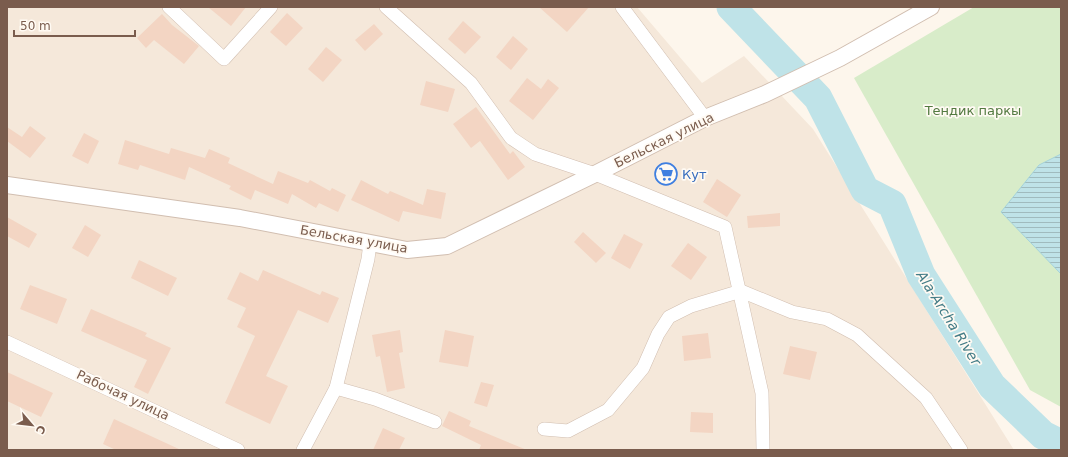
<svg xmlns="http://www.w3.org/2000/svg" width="1068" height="457" viewBox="0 0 1068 457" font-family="'DejaVu Sans',sans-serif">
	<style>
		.residential { fill: #f5e8da }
		.park { fill: #d8ecc9 }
		.water { fill: url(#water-rules); stroke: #a5d3da }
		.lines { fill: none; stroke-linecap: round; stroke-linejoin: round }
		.river { stroke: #bfe3e8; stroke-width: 29 }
		.building { fill: #f3d5c3 }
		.minor-casing { stroke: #d1beb0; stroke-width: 14 }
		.tertiary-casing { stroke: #d1beb0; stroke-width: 18 }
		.minor { stroke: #fff; stroke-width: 13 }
		.tertiary { stroke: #fff; stroke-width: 16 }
		.labels { text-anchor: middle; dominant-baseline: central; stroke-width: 3.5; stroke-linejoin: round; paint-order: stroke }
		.park-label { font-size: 13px; fill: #537a41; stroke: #fffaf3 }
		.street-label { font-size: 13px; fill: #7a5c4d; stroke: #fffaf3 }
		.shop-label { font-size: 13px; fill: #366cbe; stroke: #fffaf3; text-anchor: start }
		.water-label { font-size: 14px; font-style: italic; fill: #437c86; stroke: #fffaf3 }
	</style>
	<defs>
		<pattern id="water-rules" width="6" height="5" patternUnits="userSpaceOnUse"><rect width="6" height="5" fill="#bfe3e8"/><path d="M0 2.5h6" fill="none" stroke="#a0bbbe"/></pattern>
	</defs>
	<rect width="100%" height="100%" fill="#fdf6ec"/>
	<polygon class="residential" points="7,7 637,7 702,83 744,56 813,129 1014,450 7,450"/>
	<polygon class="park" points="974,7 1061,7 1061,407 1030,390 854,78"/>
	<polygon class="water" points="1061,154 1061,274 1001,212 1039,165"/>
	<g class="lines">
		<polyline class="river" points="731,7 818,98 865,190 892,204 921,275 992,386 1043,435 1061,444"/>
	</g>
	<g class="building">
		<polygon points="208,7 246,7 231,26"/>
		<polygon points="539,7 589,7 567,32"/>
		<polygon points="287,13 303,28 286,46 270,32"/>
		<polygon points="162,14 172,25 199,46 184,64 154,40 146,48 137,38"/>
		<polygon points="463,21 481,37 465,54 448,39"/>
		<polygon points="374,24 383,34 365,51 355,40"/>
		<polygon points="513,36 528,49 511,70 496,57"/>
		<polygon points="326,47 342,60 323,82 308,69"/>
		<polygon points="527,78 541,89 548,79 559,88 533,120 509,101"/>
		<polygon points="426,81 455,89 448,112 420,105"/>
		<polygon points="476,107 510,154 513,151 525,167 508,180 480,141 471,148 453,124"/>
		<polygon points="30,126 46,138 30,158 7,141 7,127 22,137"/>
		<polygon points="84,133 99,141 88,164 72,156"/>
		<polygon points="125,140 169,154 171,148 205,158 209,149 230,158 228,163 273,184 278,171 308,183 310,180 330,191 332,188 346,195 338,212 319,203 316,208 292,194 288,204 255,190 251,200 229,189 231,186 189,167 185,180 140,165 138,170 118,164"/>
		<polygon points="717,179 741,195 727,217 703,202"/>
		<polygon points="361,180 388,194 390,191 423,205 427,189 446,193 441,219 403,211 399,222 351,200"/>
		<polygon points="780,213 780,226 748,228 747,216"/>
		<polygon points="7,217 37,234 29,248 7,236"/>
		<polygon points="85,225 101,235 88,257 72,248"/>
		<polygon points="583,232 606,253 596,263 574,242"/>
		<polygon points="624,234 643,244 630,269 611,258"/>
		<polygon points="688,243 707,257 691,280 671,266"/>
		<polygon points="139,260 177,278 168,296 131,278"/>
		<polygon points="263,270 320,295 322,291 339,298 328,323 298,310 266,376 288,386 270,424 225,403 255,336 237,327 246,308 227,299 240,272 258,281"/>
		<polygon points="30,285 67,299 57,324 20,309"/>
		<polygon points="91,309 147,333 145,336 171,348 148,394 134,387 147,360 81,331"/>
		<polygon points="400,330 403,352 399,353 405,388 387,392 380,356 376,357 372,335"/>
		<polygon points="445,330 474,336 468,367 439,362"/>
		<polygon points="708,333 711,358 684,361 682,336"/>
		<polygon points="790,346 817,352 810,380 783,374"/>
		<polygon points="7,372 53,393 41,417 7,401"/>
		<polygon points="481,382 494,385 487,407 474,403"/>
		<polygon points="449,411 471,421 469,426 527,450 479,450 481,445 442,426"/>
		<polygon points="691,412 713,413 713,433 690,432"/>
		<polygon points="114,419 181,450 116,450 103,444"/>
		<polygon points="383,428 405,438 399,450 373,450"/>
	</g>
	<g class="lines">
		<g class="minor-casing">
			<g id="minor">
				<polyline points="169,7 224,59 271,7"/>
				<polyline points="386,7 471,83 511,138 535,154 595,174 725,227 762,393 763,450"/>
				<polyline points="622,7 705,118"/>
				<polyline points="7,342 238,450"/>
				<polyline points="336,388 375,399 435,422"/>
				<polyline points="544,429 568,431 608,410 643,368 658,334 669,317 691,306 741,291 792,312 827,319 857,335 926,398 961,450"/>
				<polyline points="303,450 336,388 368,259 370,243"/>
			</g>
		</g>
		<g class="tertiary-casing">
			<polyline id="tertiary" points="7,185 240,218 407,250 447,246 595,174 705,118 765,94 840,58 931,7"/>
		</g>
		<use href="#minor" class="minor"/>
		<use href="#tertiary" class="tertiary"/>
	</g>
	<defs>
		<g id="supermarket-ring" transform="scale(1.15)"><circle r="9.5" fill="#fffaf3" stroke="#3f7fe0" stroke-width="1.5"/><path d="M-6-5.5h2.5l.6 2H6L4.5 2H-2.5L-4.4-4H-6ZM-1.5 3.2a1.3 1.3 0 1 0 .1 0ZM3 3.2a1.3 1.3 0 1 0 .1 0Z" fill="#3f7fe0"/></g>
	</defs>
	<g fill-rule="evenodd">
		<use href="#supermarket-ring" x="666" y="174"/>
	</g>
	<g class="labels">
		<g class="park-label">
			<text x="973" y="110">Тендик паркы</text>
		</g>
		<g class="street-label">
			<text transform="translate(664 140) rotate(-26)">Бельская улица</text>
			<text transform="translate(354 239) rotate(10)">Бельская улица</text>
			<text transform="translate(123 395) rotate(25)">Рабочая улица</text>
		</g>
		<g class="shop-label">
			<text x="682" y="174">Кут</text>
		</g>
		<g class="water-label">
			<text transform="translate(949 318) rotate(58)">Ala-Archa River</text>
		</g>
	</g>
	<rect width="1068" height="457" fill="none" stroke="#7a5c4d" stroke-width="16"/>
	<g transform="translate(32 425) rotate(118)" stroke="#fffaf3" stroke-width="3" paint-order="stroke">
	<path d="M0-3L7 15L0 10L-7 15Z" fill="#7a5c4d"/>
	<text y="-6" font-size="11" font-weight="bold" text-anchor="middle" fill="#7a5c4d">С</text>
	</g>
	<path d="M14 30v6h121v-6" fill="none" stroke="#7a5c4d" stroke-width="2"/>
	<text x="20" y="30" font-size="12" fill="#7a5c4d" stroke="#fffaf3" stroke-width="3" paint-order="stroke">50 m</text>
</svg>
